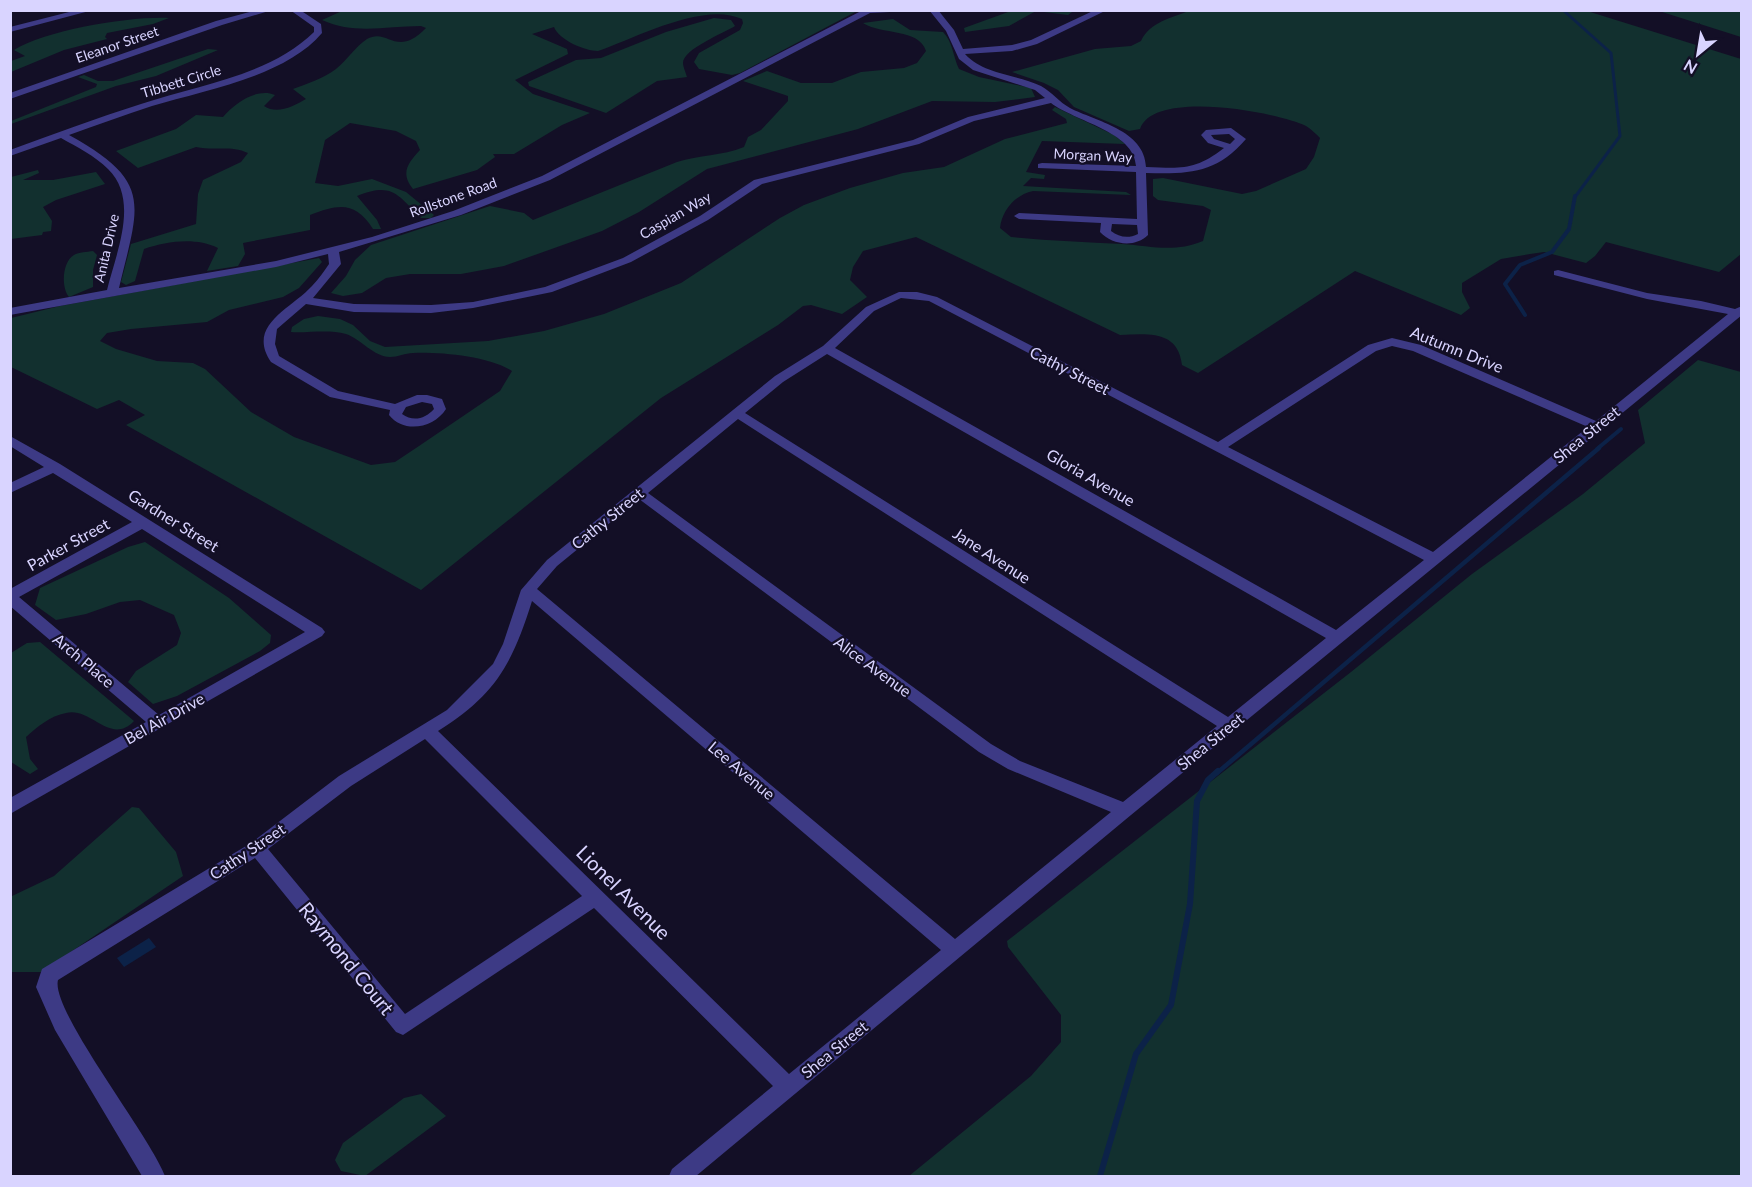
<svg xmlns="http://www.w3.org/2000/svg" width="1752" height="1187" viewBox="0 0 1752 1187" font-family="Lato,sans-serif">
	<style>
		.green { fill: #12302f }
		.water { fill: #0c2248 }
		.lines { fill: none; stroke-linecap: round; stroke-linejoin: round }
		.stream-far3 { stroke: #0c2248; stroke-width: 3 }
		.stream-far2 { stroke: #0c2248; stroke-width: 4 }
		.stream-far1 { stroke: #0c2248; stroke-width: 4.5 }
		.stream { stroke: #0c2248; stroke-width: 6 }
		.minor { fill: #3d3a85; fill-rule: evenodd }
		.labels { text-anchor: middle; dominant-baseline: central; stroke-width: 4.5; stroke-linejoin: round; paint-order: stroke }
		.far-street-label { font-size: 14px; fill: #d9d4ff; stroke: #130f26 }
		.street-label { font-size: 16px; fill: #d9d4ff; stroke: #130f26 }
		.near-street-label { font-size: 20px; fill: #d9d4ff; stroke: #130f26 }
	</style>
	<rect width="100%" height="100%" fill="#130f26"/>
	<g class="green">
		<polygon points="1070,10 1072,12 1068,15 1036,11 1009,26 965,32 964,28 1011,11"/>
		<path d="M342 11H857L740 73 732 75 699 69 694 62 699 53 740 30 743 23 742 19C704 1 635 38 598 51 585 51 559 40 554 27L532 34 567 49 568 54 515 80 533 94 590 113 562 125 514 154H493L495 157 477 170 413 189C400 173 408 163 420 150L416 141 396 131 350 123 325 140 315 183 338 186 372 179 406 192 434 215 431 218H421C397 194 392 182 357 196L377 220 381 229H373C355 201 339 204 310 215V230L243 243 245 254 238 266 207 271 218 248C196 237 167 241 144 249L135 281 126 285 121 282 131 244 196 224 198 194 203 180 241 162 248 153C231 145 214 151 196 147L138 168 116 151 176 129 196 115 223 117C234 104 257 87 275 95L264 106C277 115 294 106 306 99L293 89C307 84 324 78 336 69 347 60 355 47 367 39 388 27 396 59 426 28L421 26C386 26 355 35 322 20Z"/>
		<path d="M1189 11H1587L1741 59V254L1719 272 1606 242 1595 256 1586 263 1544 252 1530 254 1501 259 1462 283V292L1470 308 1461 315 1355 271 1198 373 1182 365C1178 330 1148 334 1120 335L916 237 863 251 853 267 850 280 867 297 842 314 811 305 803 306 778 325 661 398 421 590 126 425 145 415 119 400 97 409 11 367V318L60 306 319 258 322 262 299 288 283 297 229 310 207 322 131 329 107 333 100 341 116 349 157 361 193 363 205 369 251 412 294 437 371 465 395 462 419 446 500 391 512 371C488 356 441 352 413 353 405 353 398 357 390 357 374 357 361 339 346 334 329 329 309 333 291 332L292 327 304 319 318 316 340 319 353 325 370 341 385 347 488 341 544 331 604 314 681 283 780 218 804 205 850 188 903 173 944 167 1005 139 1067 123 1066 119 1052 110 1055 107 1114 135 1125 144 1042 141 1026 172 1045 175 1044 179 1031 178 1023 186 1126 192 1131 195 1033 191C1015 195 1002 210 1000 228L1011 237C1048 241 1085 242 1122 244 1151 246 1174 253 1203 241L1211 210 1203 206 1158 200 1153 196V179L1163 178 1242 194 1256 191 1306 169 1314 157 1320 138C1316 134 1311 129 1306 126 1276 112 1154 89 1140 129L1129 131 1074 107 1058 90 1044 83 1012 72 1095 49 1131 46 1141 41C1150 22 1171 18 1189 11Z"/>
		<polygon points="1659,11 1741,11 1741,37"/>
		<path d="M169 18 153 24 107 33 105 37 107 39 64 50 11 72V61L25 56 14 50C46 30 131 16 169 18Z"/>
		<path d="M714 18 731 20 735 26C724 33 683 49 683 63 683 67 686 73 687 77L657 81 606 113 529 86 528 82 576 60 601 58 666 32Z"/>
		<path d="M893 19 910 30 943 32C953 42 953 57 959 69L979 77 1031 88 1035 97 995 102 932 101 858 129 707 169 639 212 602 231 504 266 461 274H410L386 278 362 293 343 296 331 293 346 276 355 260 371 245 490 206 524 213 533 220 677 162C699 155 722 156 744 147L748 137 761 130 788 101V96L743 81 767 71 801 83H832L861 72 904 68 917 63 926 51C919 28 881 35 863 23Z"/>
		<polygon points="208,49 218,50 156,76 116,86 11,124 11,121 96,87 97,84 78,77 84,75 98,81 113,81"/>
		<polygon points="38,170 39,173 23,180 53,180 96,172 105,184 56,200 43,207 52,221 51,231 43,232 42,235 11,239 11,177"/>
		<path d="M93 251 97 255 93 270V287L69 297C61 288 62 262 74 255 79 252 87 252 93 251Z"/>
		<polygon points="1698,360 1741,372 1741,1176 909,1176 1031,1076 1061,1042 1061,1015 1008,947 1007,941 1351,672 1472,574 1583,494 1645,443 1638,410"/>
		<polygon points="145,542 229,598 271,635 270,643 260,651 177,696 153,704 128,682 136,671 177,645 181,633 174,615 140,600 120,602 86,614 56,620 35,605 40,588 128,547"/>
		<path d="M40 642 134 721C110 746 92 707 66 713 50 716 37 727 26 737L30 759 38 769 30 774 11 762V653L27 643Z"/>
		<polygon points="132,807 139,808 176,852 183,876 41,972 11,972 10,897 54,876"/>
		<polygon points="421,1094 446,1116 365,1176 341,1171 335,1160 343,1143 404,1098"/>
	</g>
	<polygon class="water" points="149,938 156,947 124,967 117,958"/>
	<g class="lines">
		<polyline class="stream-far3" points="1563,10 1611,53 1620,136 1575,197"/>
		<g class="stream-far2">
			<polyline points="1525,315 1505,284 1520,265 1552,252 1569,229 1575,196"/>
			<polyline points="1597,449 1621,429"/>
		</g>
		<polyline class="stream-far1" points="1217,773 1599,448"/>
		<polyline class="stream" points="1100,1176 1136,1054 1171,1005 1190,904 1197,801 1208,780 1218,771"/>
		<g class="minor">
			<polygon points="77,10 93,10 10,32 10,27"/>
			<polygon points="257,10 272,10 222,25 10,99 10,93 216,21"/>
			<path d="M290 10H300L321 24 322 33C285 77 204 90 152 106 124 115 97 125 69 135 154 182 139 204 119 288L276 261 372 237 453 211 542 176 863 10H929L870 13 550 180 461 215 339 252 341 264 313 298 354 304 431 305 473 302 545 287 623 258 700 216 754 180 913 140 968 117 1045 98 1035 90 973 70 959 59 946 31 929 10H938L954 30 963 49 1012 45 1031 40 1095 10H1107L1037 44 1012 51 965 54C984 75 1016 74 1041 86 1052 92 1059 102 1070 108 1095 121 1145 130 1146 167 1182 168 1194 171 1224 148L1208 143 1201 135 1206 130 1231 128 1246 139C1216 174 1189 174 1146 173L1148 235C1135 248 1112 245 1100 232L1101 223 1019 219 1014 216 1019 213 1137 219 1136 172 1038 168V164L1042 163 1136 166C1135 132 1074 121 1051 103L974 121 919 144 762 184 708 220 631 262 552 292 473 308 431 313 354 312 306 304 277 329 275 344 279 356 338 391 395 404 417 395H427L442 399 446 409C434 428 404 434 389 415L390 410 330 397 271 362C246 325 291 309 312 286 319 279 324 271 329 264L328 254 276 267 10 315V308L107 290C116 253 140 200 108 169 95 156 77 147 61 138L10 156V150C54 134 97 118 141 104 198 85 269 76 314 32V27ZM1229 134 1235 139 1230 144 1214 139 1211 135ZM1112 224 1137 225 1138 234C1128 239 1119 237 1111 231ZM422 402 432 404 434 409C425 419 413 422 402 414L406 407Z"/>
			<path d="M1558 270 1647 293 1701 301 1735 309 1742 306V315L1131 815 696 1176H669L672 1169 773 1086 594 908 403 1035 396 1032 255 858 58 980C50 1010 151 1137 165 1176H142L55 1030 36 987 42 969 251 843 339 776 447 710 493 664 503 644 521 590 547 560 775 376 823 346 866 307 899 292H917L937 297 1218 442 1368 345 1392 338 1421 345 1596 421 1728 314 1647 299 1554 275V271ZM901 298 929 301 1424 560 1336 630 835 348 874 311ZM1392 346 1413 351 1588 427 1433 552 1228 447 1376 351ZM827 354 1326 638 1228 717 745 413 783 382ZM738 419 1217 726 1123 802 1020 761 991 744 648 493ZM639 499 979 752 1008 769 1111 812 955 939 537 589 557 566ZM532 601 941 950 789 1074 438 731C495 695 512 665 532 601ZM425 739 582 896 405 1014 268 849 351 786Z"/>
			<path d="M10 436 60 464 322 628 325 632 322 636 10 814V798L146 722 10 606V589L132 522 53 473 10 493V483L44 467 10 446ZM142 529 305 632 159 715 19 597Z"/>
		</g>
	</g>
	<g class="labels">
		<g class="far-street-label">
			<text transform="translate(117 44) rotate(-19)">Eleanor Street</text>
			<text transform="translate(181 81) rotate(-17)">Tibbett Circle</text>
			<text transform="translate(1093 155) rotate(3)">Morgan Way</text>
			<text transform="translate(453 197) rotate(-20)">Rollstone Road</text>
			<text transform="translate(675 215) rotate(-30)">Caspian Way</text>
			<text transform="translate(106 248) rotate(-77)">Anita Drive</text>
		</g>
		<g class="street-label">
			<text transform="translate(1457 349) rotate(22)">Autumn Drive</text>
			<text transform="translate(1070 370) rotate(27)">Cathy Street</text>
			<text transform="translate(1586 434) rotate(-39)">Shea Street</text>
			<text transform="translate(1091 477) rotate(30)">Gloria Avenue</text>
			<text transform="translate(607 518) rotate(-39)">Cathy Street</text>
			<text transform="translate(174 520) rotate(32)">Gardner Street</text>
			<text transform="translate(68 544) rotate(-29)">Parker Street</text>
			<text transform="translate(992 555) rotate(33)">Jane Avenue</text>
			<text transform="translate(84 660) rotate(40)">Arch Place</text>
			<text transform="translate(873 666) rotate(36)">Alice Avenue</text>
			<text transform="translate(164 718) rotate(-29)">Bel Air Drive</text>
			<text transform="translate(1210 741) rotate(-39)">Shea Street</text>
			<text transform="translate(742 770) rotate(40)">Lee Avenue</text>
			<text transform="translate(247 851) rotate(-34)">Cathy Street</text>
			<text transform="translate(834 1049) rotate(-39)">Shea Street</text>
		</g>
		<g class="near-street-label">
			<text transform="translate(624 892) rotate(45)">Lionel Avenue</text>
			<text transform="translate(347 958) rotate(51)">Raymond Court</text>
		</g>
	</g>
	<rect width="1752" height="1187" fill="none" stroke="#d9d4ff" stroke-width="24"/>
	<g transform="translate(1698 54) rotate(210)" stroke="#130f26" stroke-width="4.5" paint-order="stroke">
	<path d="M0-4.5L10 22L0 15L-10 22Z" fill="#d9d4ff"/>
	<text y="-9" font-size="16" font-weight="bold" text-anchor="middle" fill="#d9d4ff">N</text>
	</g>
</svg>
